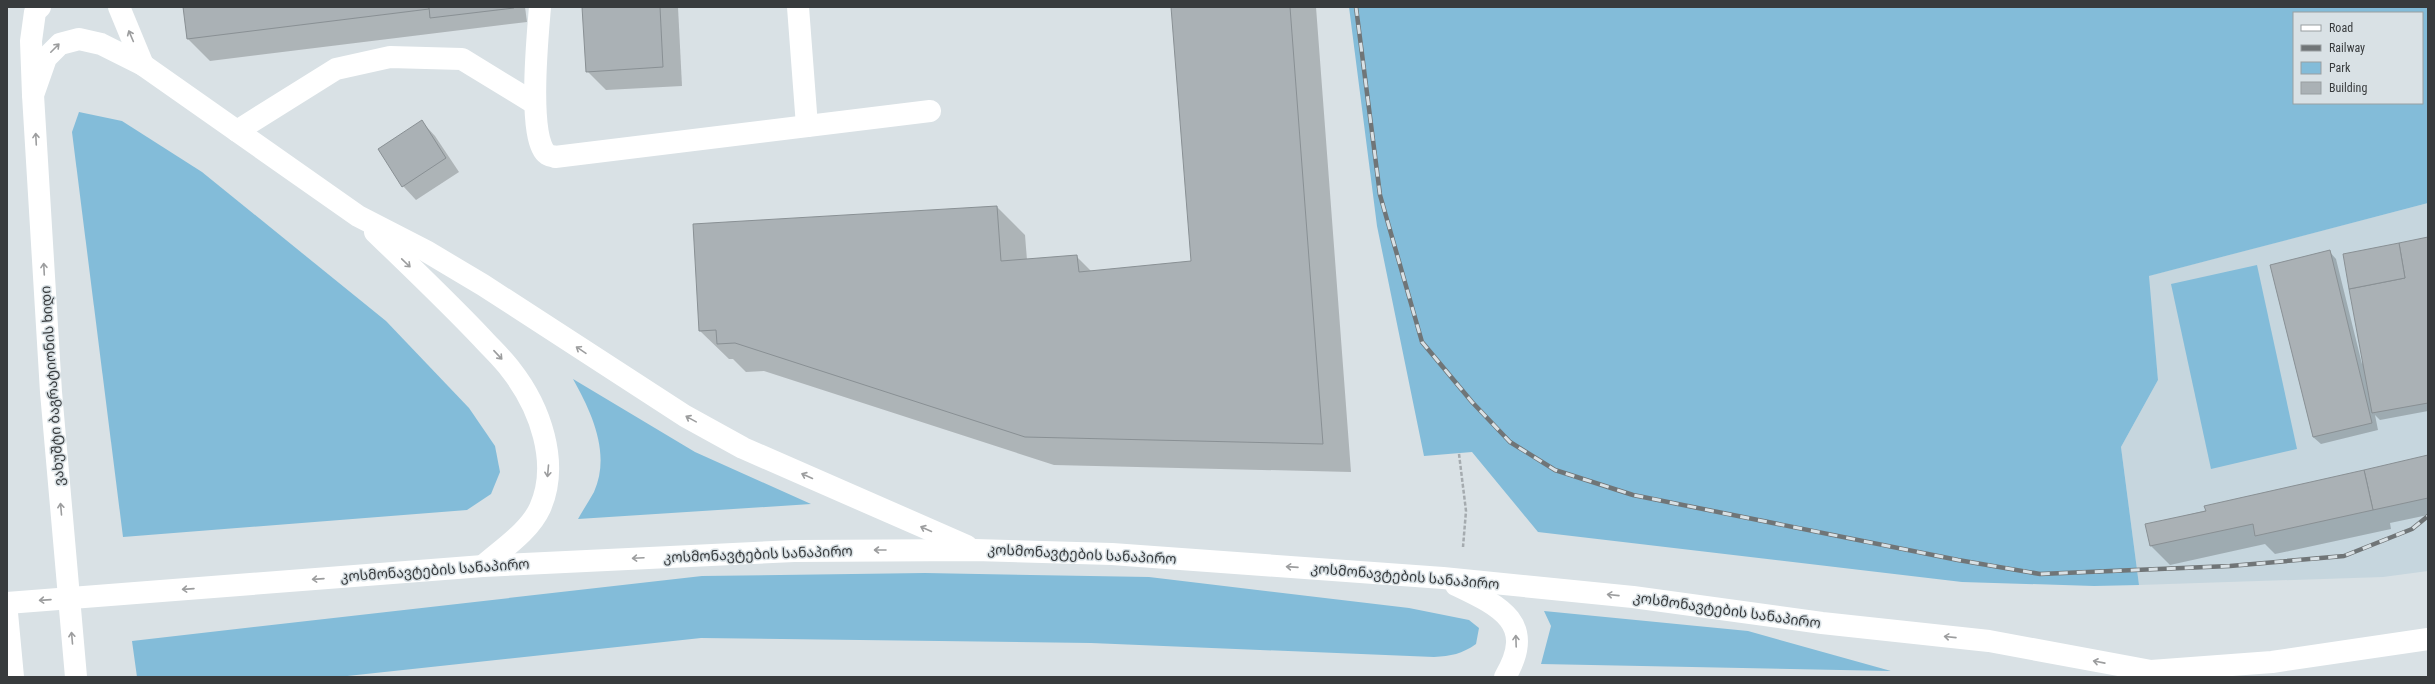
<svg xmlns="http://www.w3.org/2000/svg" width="2435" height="684" viewBox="0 0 2435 684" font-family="'Roboto Condensed','Noto Sans Georgian',sans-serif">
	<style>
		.built { fill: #c6d6de }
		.green { fill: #83bcd9; fill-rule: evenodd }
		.shadow { fill: #0003 }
		.building { fill: #aab1b5; stroke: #899094 }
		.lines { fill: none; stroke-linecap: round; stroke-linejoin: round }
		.path { stroke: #a5abaf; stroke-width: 2.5; stroke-dasharray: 4 2; stroke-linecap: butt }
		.minor { stroke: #fff; stroke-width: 22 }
		.major { stroke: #fff; stroke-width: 22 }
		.rail-casing { stroke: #707577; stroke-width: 4.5 }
		.rail { stroke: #d9e1e5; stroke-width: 3; stroke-dasharray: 9; stroke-linecap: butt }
		.oneway { stroke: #9c9d9e }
		.labels { text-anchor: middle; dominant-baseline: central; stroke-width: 3; stroke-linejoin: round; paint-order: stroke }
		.street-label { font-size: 14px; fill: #383b3d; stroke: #d9e1e5 }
	</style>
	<rect width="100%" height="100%" fill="#d9e1e5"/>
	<polygon class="built" points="2428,203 2428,571 2383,577 2139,585 2121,447 2158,380 2148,276"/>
	<g class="green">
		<path d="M1349 7H2428V203L2149 276 2158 380 2121 447 2139 585 2094 586 1962 582 1538 532 1472 452 1424 456 1377 226ZM2294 13H2422V103H2294Z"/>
		<polygon points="79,112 122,121 202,172 386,321 469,408 495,446 500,472 491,494 467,510 123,537 72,132"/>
		<polygon points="2257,265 2297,449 2211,469 2171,284"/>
		<path d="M573 379 695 452 811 504 578 519C583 510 589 501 594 492 611 454 592 413 573 379Z"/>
		<path d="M925 573 1149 577 1409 608 1469 620 1479 628 1476 644C1462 654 1451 656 1434 657L1091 643 701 638 338 677H137L132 641 702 576Z"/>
		<polygon points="1544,611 1748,631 1891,671 1541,664 1551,626"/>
	</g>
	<g class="shadow">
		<polygon points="184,7 525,7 527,22 210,61 187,38"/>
		<polygon points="583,7 678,7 682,86 606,90 587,71"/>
		<polygon points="1172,7 1316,7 1351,472 1054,465 764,371 746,372 733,359 729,359 700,331 997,207 1025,235 1027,260 1076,256 1092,272 1192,262"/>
		<polygon points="422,122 435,136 459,172 416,200 403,186"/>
		<polygon points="2428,238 2428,411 2380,420 2375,415 2378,430 2321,444 2313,437 2272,266 2329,251 2336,259 2362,364"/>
		<polygon points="2428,456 2428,515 2390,523 2391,529 2275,554 2265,544 2170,565 2151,546 2146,525"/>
	</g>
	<g class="building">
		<polygon points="183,7 429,7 429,9 187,39"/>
		<polygon points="429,7 514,7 514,8 430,18"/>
		<polygon points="582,7 660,7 663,67 586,72"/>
		<polygon points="1171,7 1290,7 1323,444 1025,437 735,343 717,344 716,330 699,331 693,224 997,206 1001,261 1077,255 1079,272 1191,261"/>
		<polygon points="422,120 446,158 402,187 378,149"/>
		<polygon points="2428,237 2428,403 2372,413 2349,289 2405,278 2399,243"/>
		<polygon points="2399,243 2405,278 2349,289 2343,254"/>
		<polygon points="2330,250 2372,423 2313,437 2270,265"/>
		<polygon points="2428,455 2428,498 2373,510 2364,470"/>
		<polygon points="2364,470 2373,510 2255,536 2253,524 2150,546 2145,524 2206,511 2204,506"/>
	</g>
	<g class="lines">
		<polyline class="path" points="1459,454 1466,511 1463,547"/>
		<g class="minor">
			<path d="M540 7C538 32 527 140 547 154 549 156 553 156 555 157L930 111"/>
			<polyline points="798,7 807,126"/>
			<polyline points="237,131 336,69 390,57 462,59 534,103"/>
		</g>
		<g class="major">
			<polyline points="40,7 35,12 31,41 33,95 51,392 76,677"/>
			<polyline points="119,7 143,65"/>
			<polyline points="33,95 46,58 60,44 79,39 101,44 143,65 358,216 426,251 483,285 685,416 743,448 967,546"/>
			<path d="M375 232C411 267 448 302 482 338 492 349 503 359 511 370 540 407 560 463 540 508 529 532 502 549 483 566"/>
			<path d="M1456 585C1500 606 1537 623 1505 677"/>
			<polyline points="7,603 483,566 794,551 975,550 1112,554 1443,578 1633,597 1822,623 1989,641 2151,671"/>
			<polyline points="7,613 13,677"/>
			<polyline points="2138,675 2151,671 2272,662 2428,639"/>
		</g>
		<g class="rail-casing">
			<polyline id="rail" points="1356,7 1380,195 1422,342 1472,402 1510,442 1555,470 1633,495 1958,560 2040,574 2230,566 2344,556 2412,529 2428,516"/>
		</g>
		<use href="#rail" class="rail"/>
	</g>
	<defs><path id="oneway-shaft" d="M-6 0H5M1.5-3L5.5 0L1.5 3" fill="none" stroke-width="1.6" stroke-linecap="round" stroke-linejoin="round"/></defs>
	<g class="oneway">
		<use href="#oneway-shaft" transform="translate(131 36) rotate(-113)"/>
		<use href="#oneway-shaft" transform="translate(55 48) rotate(-45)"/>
		<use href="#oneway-shaft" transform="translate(36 139) rotate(-93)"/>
		<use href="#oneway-shaft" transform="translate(406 263) rotate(44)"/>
		<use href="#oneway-shaft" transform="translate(44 269) rotate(-93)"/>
		<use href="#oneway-shaft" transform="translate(581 350) rotate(-146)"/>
		<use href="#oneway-shaft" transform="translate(498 355) rotate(47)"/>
		<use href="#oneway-shaft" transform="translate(691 419) rotate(-151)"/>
		<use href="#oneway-shaft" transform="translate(548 471) rotate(95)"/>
		<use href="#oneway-shaft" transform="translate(807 476) rotate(-156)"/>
		<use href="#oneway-shaft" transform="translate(61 509) rotate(-95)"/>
		<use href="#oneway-shaft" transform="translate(926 529) rotate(-156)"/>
		<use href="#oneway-shaft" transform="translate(880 550) rotate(180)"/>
		<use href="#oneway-shaft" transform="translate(638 558) rotate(177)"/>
		<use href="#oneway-shaft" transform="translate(1292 567) rotate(-176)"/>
		<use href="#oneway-shaft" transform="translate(318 579) rotate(176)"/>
		<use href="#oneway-shaft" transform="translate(188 589) rotate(176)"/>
		<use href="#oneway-shaft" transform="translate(1613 595) rotate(-174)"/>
		<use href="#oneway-shaft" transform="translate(45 600) rotate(176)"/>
		<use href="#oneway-shaft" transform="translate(1950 637) rotate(-174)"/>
		<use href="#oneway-shaft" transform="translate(72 638) rotate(-95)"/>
		<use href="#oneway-shaft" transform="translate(1516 641) rotate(-92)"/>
		<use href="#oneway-shaft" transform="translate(2099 662) rotate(-169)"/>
	</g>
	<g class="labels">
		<g class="street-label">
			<text transform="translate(52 386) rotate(-94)">ვახუშტი ბაგრატიონის ხიდი</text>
			<text transform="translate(758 554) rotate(-2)">კოსმონავტების სანაპირო</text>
			<text transform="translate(1082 554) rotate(3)">კოსმონავტების სანაპირო</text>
			<text transform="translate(435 570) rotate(-4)">კოსმონავტების სანაპირო</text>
			<text transform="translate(1405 576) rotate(5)">კოსმონავტების სანაპირო</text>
			<text transform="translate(1727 610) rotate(8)">კოსმონავტების სანაპირო</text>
		</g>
	</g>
	<rect width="2435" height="684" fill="none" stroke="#383b3d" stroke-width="16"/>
	<rect x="2293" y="12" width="130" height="92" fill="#d9e1e5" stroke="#999fa2"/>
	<rect x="2301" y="25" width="20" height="6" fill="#ffffff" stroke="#999fa2"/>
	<text x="2329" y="32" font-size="12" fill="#383b3d">Road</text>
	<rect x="2301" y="45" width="20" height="6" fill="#707577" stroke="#999fa2"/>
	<text x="2329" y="52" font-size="12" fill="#383b3d">Railway</text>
	<rect x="2301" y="62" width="20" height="12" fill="#83bcd9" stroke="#999fa2"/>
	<text x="2329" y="72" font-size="12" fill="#383b3d">Park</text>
	<rect x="2301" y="82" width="20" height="12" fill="#aab1b5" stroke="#999fa2"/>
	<text x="2329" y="92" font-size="12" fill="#383b3d">Building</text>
</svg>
